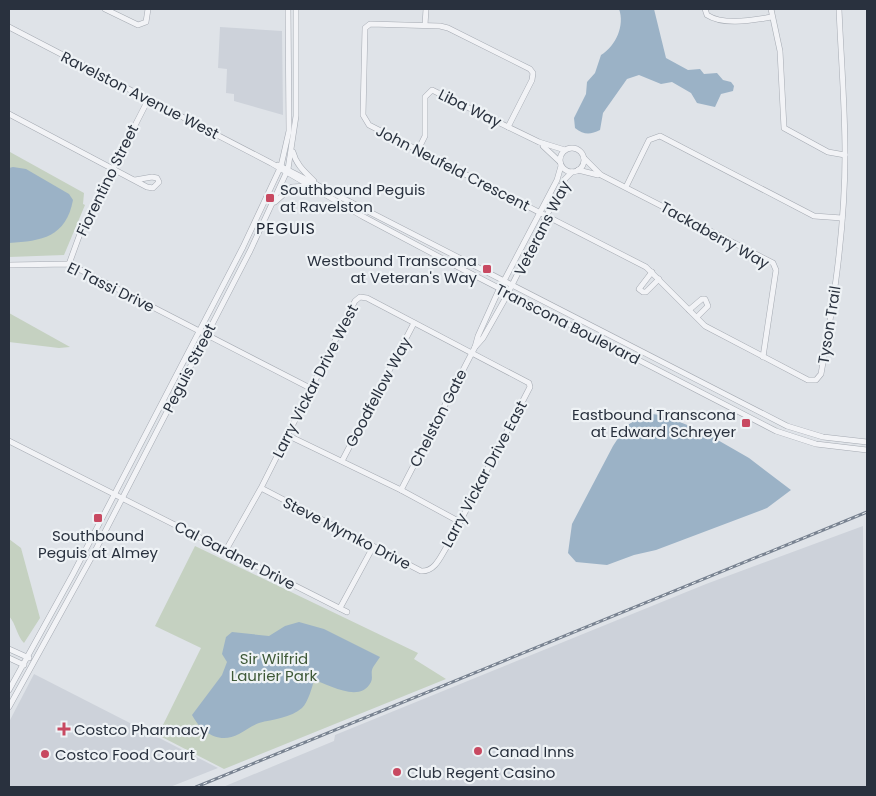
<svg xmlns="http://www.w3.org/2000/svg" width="876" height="796" viewBox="0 0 876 796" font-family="Poppins,sans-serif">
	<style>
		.built { fill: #cdd2da }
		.green { fill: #c5d1c1 }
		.water { fill: #9bb2c6 }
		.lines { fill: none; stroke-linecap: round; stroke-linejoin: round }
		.minor-casing { stroke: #a5aab2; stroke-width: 6 }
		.minor { stroke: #f2f3f6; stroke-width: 5 }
		.rail-casing { stroke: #798391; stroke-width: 3 }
		.rail { stroke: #eef2f5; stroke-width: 1; stroke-dasharray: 4; stroke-linecap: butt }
		.poi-dot { fill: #c84961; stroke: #eef2f5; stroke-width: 2 }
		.labels { text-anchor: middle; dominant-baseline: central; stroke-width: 4.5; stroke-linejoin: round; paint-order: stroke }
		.street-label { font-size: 15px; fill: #29313e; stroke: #eef2f5 }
		.poi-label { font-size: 15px; fill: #29313e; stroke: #eef2f5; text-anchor: start }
		.park-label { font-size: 15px; fill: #3e5937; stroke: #eef2f5 }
		.neighbourhood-label { font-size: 16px; letter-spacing: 1px; fill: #1b222f; stroke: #eef2f5 }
	</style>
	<rect width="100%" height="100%" fill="#dfe3e8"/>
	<g class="built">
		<polygon points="220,27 282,31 283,115 234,101 234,94 226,93 227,69 218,68"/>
		<polygon points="863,526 866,787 223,787 334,741 335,735 706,584"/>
		<polygon points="34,674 218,768 170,787 9,787 9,722"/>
	</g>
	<g class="green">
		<polygon points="10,152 84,193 83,204 85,205 64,255 9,257"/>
		<polygon points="9,313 70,347 59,348 9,342"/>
		<path d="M9 539 21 548 40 618 24 643C17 636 16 624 9 616Z"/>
		<polygon points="195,546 418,653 414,659 446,679 224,769 158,735 201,648 155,626"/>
	</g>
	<g class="water">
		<path d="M619 9H654L666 58 688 70 700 69 704 74 717 73 723 80 731 82 734 86 733 91 721 94 715 107 697 103 691 93 672 82 661 84 639 75 627 79 603 113 600 130C590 135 584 135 575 128L574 118 586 94 587 82 595 73 601 55C616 46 625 25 619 9Z"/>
		<path d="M13 167 26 169 69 194 73 200C66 237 42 241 9 243V168Z"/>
		<polygon points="647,413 665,416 702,431 749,458 791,490 767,508 656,550 634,555 607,565 576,562 568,553 572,524 613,446 626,426"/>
		<path d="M299 622 324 629 380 657C377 662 373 666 372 670 371 674 373 678 371 682 360 704 328 684 314 680 312 688 308 702 302 708 291 718 273 719 259 723 251 726 246 730 239 734 219 745 201 732 192 715L222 675 227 662 222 654 226 637 232 632 269 636 285 626Z"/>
	</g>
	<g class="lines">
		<g class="minor-casing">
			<g id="minor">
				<polyline points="105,9 138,25 146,22 148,9"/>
				<path d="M705 9 707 15C724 26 753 20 772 17"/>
				<polyline points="771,9 780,51 784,128 828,152 845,155"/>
				<polyline points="425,25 426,9"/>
				<polyline points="9,27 271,163 362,216 462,269 776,431 816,444 867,450"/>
				<polyline points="9,114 147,187 153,188 159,182 157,178 152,177 135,180"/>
				<path d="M508 127 532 80 533 73 530 69 448 28 440 26 370 24 365 28 363 115 369 125 646 267 705 326 808 380H816L821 374C834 301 845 228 845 154 845 105 841 57 839 9"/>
				<polyline points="543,146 559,161"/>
				<circle cx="572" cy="160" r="12"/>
				<polyline points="418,150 425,136 425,97 432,90 539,142 565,150"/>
				<path d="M293 152C296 165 306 173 314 181"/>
				<polyline points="584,158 601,175 773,263 776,270 763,357"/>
				<polyline points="278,165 787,426 823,437 867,442"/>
				<polyline points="578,170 598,175"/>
				<polyline points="626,187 649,140 660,136 814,216 842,218"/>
				<polyline points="275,202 292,187 308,186"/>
				<polyline points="69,264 81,231 149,98"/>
				<polyline points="9,265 69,264 310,388"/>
				<polyline points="652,272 639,289 643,292 646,292 659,279"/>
				<polyline points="689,310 702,299 705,299 708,306 697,317"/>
				<polyline points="475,347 483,338 505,299 565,179 572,172"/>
				<polyline points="287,435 401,490 460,522"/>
				<polyline points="9,441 347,612"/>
				<polyline points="342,461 414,323"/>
				<polyline points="401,490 475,347 478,336 497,294 557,180 561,166"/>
				<path d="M226 550 261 488 355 301 360 297 367 298 529 383 530 387 449 543C441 555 436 572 421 571L261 488"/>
				<polyline points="340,608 373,547"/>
				<polyline points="9,649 29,658"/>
				<polyline points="9,658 24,665"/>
				<polyline points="9,690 73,574 243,247 281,166 289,131 288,9"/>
				<polyline points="9,707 95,551 250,251 288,169 296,116 296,9"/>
			</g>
		</g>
		<use href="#minor" class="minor"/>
		<g class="rail-casing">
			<polyline id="rail" points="196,787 867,512"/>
		</g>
		<use href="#rail" class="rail"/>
	</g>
	<g class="poi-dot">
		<rect x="265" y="193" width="10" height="10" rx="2.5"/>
		<rect x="482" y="264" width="10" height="10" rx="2.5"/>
		<rect x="741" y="418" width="10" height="10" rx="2.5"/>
		<rect x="93" y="513" width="10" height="10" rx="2.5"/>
		<path d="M61.5 721.5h5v5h5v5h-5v5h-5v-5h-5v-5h5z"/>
		<circle cx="478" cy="751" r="5"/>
		<circle cx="45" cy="754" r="5"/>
		<circle cx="397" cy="772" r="5"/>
	</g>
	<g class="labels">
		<g class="street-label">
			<text transform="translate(140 95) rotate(27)">Ravelston Avenue West</text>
			<text transform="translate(470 108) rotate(26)">Liba Way</text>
			<text transform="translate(453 168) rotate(27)">John Neufeld Crescent</text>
			<text transform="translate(107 180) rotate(-64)">Fiorentino Street</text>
			<text transform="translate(542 228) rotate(-63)">Veterans Way</text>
			<text transform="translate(715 235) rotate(29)">Tackaberry Way</text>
			<text transform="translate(111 287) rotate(26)">El Tassi Drive</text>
			<text transform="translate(568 324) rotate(27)">Transcona Boulevard</text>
			<text transform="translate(829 325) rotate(-81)">Tyson Trail</text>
			<text transform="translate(189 368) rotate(-63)">Peguis Street</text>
			<text transform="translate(315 381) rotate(-63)">Larry Vickar Drive West</text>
			<text transform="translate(378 392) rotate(-62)">Goodfellow Way</text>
			<text transform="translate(438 418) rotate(-63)">Chelston Gate</text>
			<text transform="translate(484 474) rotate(-62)">Larry Vickar Drive East</text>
			<text transform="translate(347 533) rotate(27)">Steve Mymko Drive</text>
			<text transform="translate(235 555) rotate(27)">Cal Gardner Drive</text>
		</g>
		<g class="poi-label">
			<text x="280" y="189">Southbound Peguis<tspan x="280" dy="17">at Ravelston</tspan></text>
			<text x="477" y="260" text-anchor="end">Westbound Transcona<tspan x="477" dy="17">at Veteran's Way</tspan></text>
			<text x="736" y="414" text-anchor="end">Eastbound Transcona<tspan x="736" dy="17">at Edward Schreyer</tspan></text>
			<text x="98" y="535" text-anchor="middle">Southbound<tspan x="98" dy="17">Peguis at Almey</tspan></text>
			<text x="74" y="729">Costco Pharmacy</text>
			<text x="488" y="751">Canad Inns</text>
			<text x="55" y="754">Costco Food Court</text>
			<text x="407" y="772">Club Regent Casino</text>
		</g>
		<g class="park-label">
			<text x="274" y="658">Sir Wilfrid<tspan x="274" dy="17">Laurier Park</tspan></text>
		</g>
		<g class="neighbourhood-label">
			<text x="286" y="228">PEGUIS</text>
		</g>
	</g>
	<rect width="876" height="796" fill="none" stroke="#29313e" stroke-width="20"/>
</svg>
